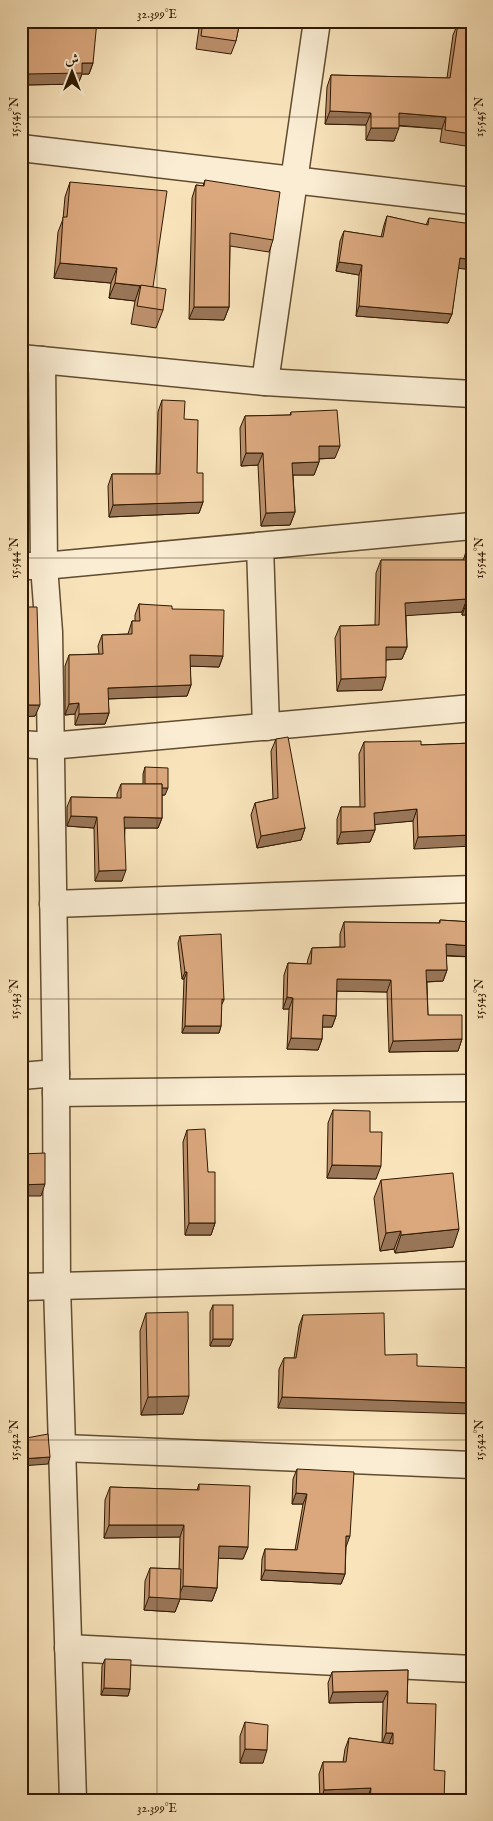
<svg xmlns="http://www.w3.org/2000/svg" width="493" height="1821" viewBox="0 0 493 1821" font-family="'IM FELL English',Amiri,serif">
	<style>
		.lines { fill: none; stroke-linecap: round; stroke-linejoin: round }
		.street-casing { stroke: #614c30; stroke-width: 29 }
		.street { stroke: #faedd3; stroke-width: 26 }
		.wall { fill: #bc906c; stroke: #2f1901 }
		.shaded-wall { fill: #997658; stroke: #2f1901 }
		.building { fill: #dba87e; stroke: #2f1901 }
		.ticks { fill: none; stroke: #2f1901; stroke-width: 1; stroke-opacity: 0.45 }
		.neatline { fill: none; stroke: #2f1901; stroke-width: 2 }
		.ticks-label { font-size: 12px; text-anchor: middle; fill: #2f1901 }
	</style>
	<rect width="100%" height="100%" fill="#f8e3bb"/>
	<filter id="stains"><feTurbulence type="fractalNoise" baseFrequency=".004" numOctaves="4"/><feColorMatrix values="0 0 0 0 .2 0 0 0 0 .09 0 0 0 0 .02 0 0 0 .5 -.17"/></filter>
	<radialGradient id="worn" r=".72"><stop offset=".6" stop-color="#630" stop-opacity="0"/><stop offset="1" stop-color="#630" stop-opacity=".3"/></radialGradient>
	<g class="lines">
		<g class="street-casing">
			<g id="street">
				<polyline points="21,148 472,201"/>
				<polyline points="21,358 265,382 472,394"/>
				<polyline points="42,360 44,566 49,632 56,1073 57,1286 73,1800"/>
				<polyline points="265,382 317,21"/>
				<polyline points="260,546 266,727"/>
				<polyline points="21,566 44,566 472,526"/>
				<polyline points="21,744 50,746 472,708"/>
				<polyline points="53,904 472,889"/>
				<polyline points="21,1076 56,1073"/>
				<polyline points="56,1093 472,1088"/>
				<polyline points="21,1287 472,1275"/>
				<polyline points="63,1448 472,1465"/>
				<polyline points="68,1648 472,1669"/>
			</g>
		</g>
		<use href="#street" class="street"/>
	</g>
	<g class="wall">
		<polygon points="21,21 93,63 89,74 82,74 78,84 24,85 23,78 21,77"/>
		<polygon points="200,21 240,21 236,41 231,54 196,49"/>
		<polygon points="458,23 472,25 472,147 440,142 442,129 399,126 394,141 366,140 366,125 325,124 327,87 331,75 447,78 453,35"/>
		<polygon points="205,180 273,240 269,252 230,246 229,307 224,320 189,319 192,198 196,185 203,186"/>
		<polygon points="70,182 153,287 163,310 156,328 131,324 135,301 109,298 111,283 54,278 58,232 63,219 65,197"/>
		<polygon points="387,216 426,225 429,218 458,268 452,314 448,323 356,316 359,275 336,271 340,241 344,231 381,237 384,225"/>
		<polygon points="162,400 184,419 203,502 199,513 109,517 108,486 112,474 156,474 158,412"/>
		<polygon points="291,412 335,458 319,459 319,462 314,475 293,475 295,512 290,525 261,526 258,465 241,466 240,428 245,416 290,415"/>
		<polygon points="468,545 472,545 472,635 469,615 462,615 462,612 406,615 407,647 402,659 386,660 382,690 337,691 335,638 340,626 375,625 376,573 381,560 463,560 464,558"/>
		<polygon points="139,604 172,609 223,656 219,667 190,666 191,685 187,696 108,699 109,713 105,724 75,725 75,714 65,715 65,666 69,655 99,654 98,646 102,635 128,634 132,621 135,621 135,615"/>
		<polygon points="21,607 35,716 22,717"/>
		<polygon points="276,739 305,828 301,840 257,848 251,815 255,803 273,799 271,751"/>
		<polygon points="364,742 421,745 472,743 414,849 413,821 375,824 375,830 370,842 337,844 337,819 341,807 360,807 359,754"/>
		<polygon points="145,767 165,795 162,795 162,818 158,828 125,828 122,881 95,881 94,828 67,826 67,807 71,797 117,798 117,794 121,784 143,784 143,774"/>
		<polygon points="440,920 472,922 472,957 446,956 447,970 443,981 427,982 428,1015 462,1039 458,1051 389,1052 387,992 337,991 336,1016 332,1027 322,1027 322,1039 318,1050 287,1049 289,1009 283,1009 284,975 288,963 307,964 308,959 312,948 340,947 340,934 344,922 439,923"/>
		<polygon points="180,936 224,1000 221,1006 221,1026 219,1033 182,1033 184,979 182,979 178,943"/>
		<polygon points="333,1110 370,1132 376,1179 327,1178 328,1123"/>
		<polygon points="187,1130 208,1172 215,1223 211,1235 185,1235 183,1142"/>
		<polygon points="381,1180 453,1247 395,1253 394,1249 380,1251 374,1198"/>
		<polygon points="213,1305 230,1346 210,1346 210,1312"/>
		<polygon points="146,1313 183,1414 141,1415 140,1331"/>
		<polygon points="303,1315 385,1355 417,1366 278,1408 279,1369 284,1358 294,1358 299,1326"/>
		<polygon points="297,1469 346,1547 345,1574 341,1584 261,1580 262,1559 265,1549 295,1550 303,1504 292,1504 293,1479"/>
		<polygon points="199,1484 248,1547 243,1559 218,1558 217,1588 212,1601 180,1599 175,1612 144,1610 145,1581 150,1568 179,1569 180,1537 104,1538 105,1500 110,1487 197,1490"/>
		<polygon points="105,1659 130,1689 128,1696 101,1695 102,1666"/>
		<polygon points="408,1670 407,1703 434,1770 444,1800 320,1800 319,1774 323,1762 343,1762 345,1749 349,1738 382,1743 383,1702 329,1703 328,1683 332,1672"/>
		<polygon points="245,1722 263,1763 240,1763 240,1736"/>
	</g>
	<g class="shaded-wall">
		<polygon points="82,63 93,63 89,74 82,74 78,84 24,85 28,74"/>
		<polygon points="21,66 27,67 23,78 21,77"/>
		<polygon points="330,111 371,113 366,125 325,124"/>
		<polygon points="399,113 446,117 442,129 395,125"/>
		<polygon points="371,128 399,128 394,141 366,140"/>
		<polygon points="460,258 472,260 472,270 456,268"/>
		<polygon points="339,262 362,265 359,275 336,271"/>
		<polygon points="60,263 117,268 111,283 54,278"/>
		<polygon points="115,283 140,286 135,301 109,298"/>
		<polygon points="359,306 452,314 448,323 356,316"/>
		<polygon points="194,307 229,307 224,320 189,319"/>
		<polygon points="319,446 340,446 335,458 314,459"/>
		<polygon points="246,453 263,453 258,465 241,466"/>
		<polygon points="319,462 314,475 288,475 292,463"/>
		<polygon points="203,502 199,513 109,517 113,505"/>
		<polygon points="21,507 24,507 21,515"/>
		<polygon points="295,512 290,525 261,526 266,513"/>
		<polygon points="467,599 462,612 401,616 405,603"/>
		<polygon points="467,602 472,602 472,607 469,615 462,615"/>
		<polygon points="386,647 407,647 402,659 381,660"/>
		<polygon points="190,655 223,656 219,667 186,666"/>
		<polygon points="386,677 382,690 337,691 341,679"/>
		<polygon points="191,685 187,696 104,699 108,688"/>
		<polygon points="21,697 26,697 22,709 21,709"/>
		<polygon points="79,703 75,714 65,715 69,704"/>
		<polygon points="26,705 40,705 35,716 22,717"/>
		<polygon points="109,713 105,724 75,725 79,714"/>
		<polygon points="145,787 168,788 165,795 142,794"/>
		<polygon points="417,809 413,821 370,825 374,813"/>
		<polygon points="71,816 97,817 94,828 67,826"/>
		<polygon points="124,817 162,818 158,828 121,828"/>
		<polygon points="305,828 301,840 257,848 261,836"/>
		<polygon points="375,830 370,842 337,844 341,832"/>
		<polygon points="472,835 472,846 414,849 418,837"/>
		<polygon points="126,870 122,881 95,881 99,871"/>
		<polygon points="446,944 472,946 472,957 442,955"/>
		<polygon points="426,970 447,970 443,981 422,982"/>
		<polygon points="185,972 187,972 184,979 182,979"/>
		<polygon points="337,979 391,980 387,992 333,991"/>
		<polygon points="287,997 293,998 289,1009 283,1009"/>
		<polygon points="323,1015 336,1016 332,1027 319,1027"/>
		<polygon points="185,1026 221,1026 219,1033 182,1033"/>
		<polygon points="291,1038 322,1039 318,1050 287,1049"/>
		<polygon points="462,1039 458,1051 389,1052 393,1041"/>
		<polygon points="332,1165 381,1166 376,1179 327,1178"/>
		<polygon points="45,1184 41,1196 21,1196 21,1185"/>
		<polygon points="189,1223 215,1223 211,1235 185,1235"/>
		<polygon points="459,1229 453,1247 395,1253 401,1235"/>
		<polygon points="401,1231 394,1249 380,1251 386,1233"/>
		<polygon points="213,1339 233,1339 230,1346 210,1346"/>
		<polygon points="189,1396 183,1414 141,1415 148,1397"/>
		<polygon points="282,1397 472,1403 472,1414 278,1408"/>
		<polygon points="50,1457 48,1464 21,1466 21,1459"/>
		<polygon points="296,1493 307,1494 303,1504 292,1504"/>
		<polygon points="109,1525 184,1525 180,1537 104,1538"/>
		<polygon points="346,1536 350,1536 346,1547 342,1547"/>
		<polygon points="219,1546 248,1547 243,1559 214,1558"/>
		<polygon points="265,1570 345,1574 341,1584 261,1580"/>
		<polygon points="183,1586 217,1588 212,1601 180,1599 175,1612 144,1610 149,1597 178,1598"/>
		<polygon points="104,1688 130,1689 128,1696 101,1695"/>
		<polygon points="388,1691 383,1702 329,1703 333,1692"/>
		<polygon points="386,1733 393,1733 389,1744 382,1744"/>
		<polygon points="245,1749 267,1750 263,1763 240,1763"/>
		<polygon points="371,1788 367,1799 321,1800 324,1790"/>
	</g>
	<g class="building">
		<polygon points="21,21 97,21 93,63 82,63 82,73 28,74 27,67 21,66"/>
		<polygon points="203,21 240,21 236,41 201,36"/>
		<polygon points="458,23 472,25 472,134 445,130 446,117 399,113 399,128 371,128 371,113 330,111 331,75 450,78"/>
		<polygon points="205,180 280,192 273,240 230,233 229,307 194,307 196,185 204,186"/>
		<polygon points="70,182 167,191 153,287 115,283 117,268 60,263 63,217 67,217"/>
		<polygon points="387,216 428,225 429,218 472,224 472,260 460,258 452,314 359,306 362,265 339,262 344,231 383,237"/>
		<polygon points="141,285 166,289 163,310 137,306"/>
		<polygon points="162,400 185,401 184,419 198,420 197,473 203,473 203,502 113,505 112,474 160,474"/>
		<polygon points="337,410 340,446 319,446 319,462 292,463 295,512 266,513 263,453 246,453 245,416 291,415 291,412"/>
		<rect x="21" y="472" width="3" height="35"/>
		<polygon points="468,545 472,545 472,602 467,602 467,599 405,603 407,647 386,647 386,677 341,679 340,626 379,625 381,560 468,560"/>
		<polygon points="139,604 172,606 172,609 224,610 223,656 190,655 191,685 108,688 109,713 79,714 79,703 69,704 69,655 103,654 102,635 132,634 132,621 140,621"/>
		<polygon points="21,607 37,607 40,705 26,705 26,697 21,697"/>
		<polygon points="288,737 305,828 261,836 255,803 278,798 276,739"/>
		<polygon points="421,741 421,745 472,743 472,835 418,837 417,809 374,813 375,830 341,832 341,807 365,807 364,742"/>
		<polygon points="145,767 168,768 168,788 162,788 162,784 145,784"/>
		<polygon points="121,784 162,784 162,818 124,817 126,870 99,871 97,817 71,816 71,797 121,798"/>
		<polygon points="440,920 472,922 472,946 446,944 447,970 426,970 428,1015 462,1015 462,1039 393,1041 391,980 337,979 336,1016 323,1015 322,1039 291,1038 293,998 287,997 288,963 311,964 312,948 345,947 344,922 440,923"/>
		<polygon points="221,934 224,1000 222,999 221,1026 185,1026 187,972 185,972 180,936"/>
		<polygon points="333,1110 370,1111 370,1132 382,1132 381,1166 332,1165"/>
		<polygon points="205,1129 208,1172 215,1172 215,1223 189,1223 187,1130"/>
		<polygon points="45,1153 45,1184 21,1185 21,1154"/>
		<polygon points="453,1173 459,1229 401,1235 401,1231 386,1233 381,1180"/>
		<rect x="213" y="1305" width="20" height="34"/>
		<polygon points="188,1312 189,1396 148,1397 146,1313"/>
		<polygon points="384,1313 385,1355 417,1354 417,1366 472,1368 472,1403 282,1397 284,1358 296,1358 303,1315"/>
		<polygon points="48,1434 50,1457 21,1459 21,1439"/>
		<polygon points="297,1469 354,1472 350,1536 346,1536 345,1574 265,1570 265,1549 297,1550 307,1494 296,1493"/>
		<polygon points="199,1484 250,1486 248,1547 219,1546 217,1588 183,1586 184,1525 109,1525 110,1487 199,1490"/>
		<polygon points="150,1568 181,1569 180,1599 149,1597"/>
		<polygon points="105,1659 131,1660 130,1689 104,1688"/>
		<polygon points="408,1670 407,1703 436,1704 434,1770 445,1771 444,1800 370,1800 371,1788 324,1790 323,1762 346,1762 349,1738 393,1744 393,1733 386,1733 388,1691 333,1692 332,1672"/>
		<polygon points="245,1722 268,1725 267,1750 245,1749"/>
	</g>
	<path class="ticks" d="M157 21V1800M21 117H472M21 558H472M21 999H472M21 1440H472"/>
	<rect width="493" height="1821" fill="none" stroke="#f8e3bb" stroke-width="55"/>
	<g transform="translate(72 72)" stroke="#faedd3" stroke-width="4" paint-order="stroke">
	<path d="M0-4L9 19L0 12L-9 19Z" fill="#2f1901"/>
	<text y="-8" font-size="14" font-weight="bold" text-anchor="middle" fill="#2f1901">ش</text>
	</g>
	<rect x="28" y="28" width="438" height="1766" class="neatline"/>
	<g class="ticks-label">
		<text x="157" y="18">32.399°E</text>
		<text transform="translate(14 117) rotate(-90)" y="4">15.545°N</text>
		<text transform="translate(479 117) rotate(-90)" y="4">15.545°N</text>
		<text transform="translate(14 558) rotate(-90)" y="4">15.544°N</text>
		<text transform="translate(479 558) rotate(-90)" y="4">15.544°N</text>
		<text transform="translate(14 999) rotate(-90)" y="4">15.543°N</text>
		<text transform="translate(479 999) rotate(-90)" y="4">15.543°N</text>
		<text transform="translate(14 1440) rotate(-90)" y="4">15.542°N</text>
		<text transform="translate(479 1440) rotate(-90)" y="4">15.542°N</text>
		<text x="157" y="1812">32.399°E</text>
	</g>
	<rect width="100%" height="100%" filter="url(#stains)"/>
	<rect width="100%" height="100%" fill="url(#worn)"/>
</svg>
